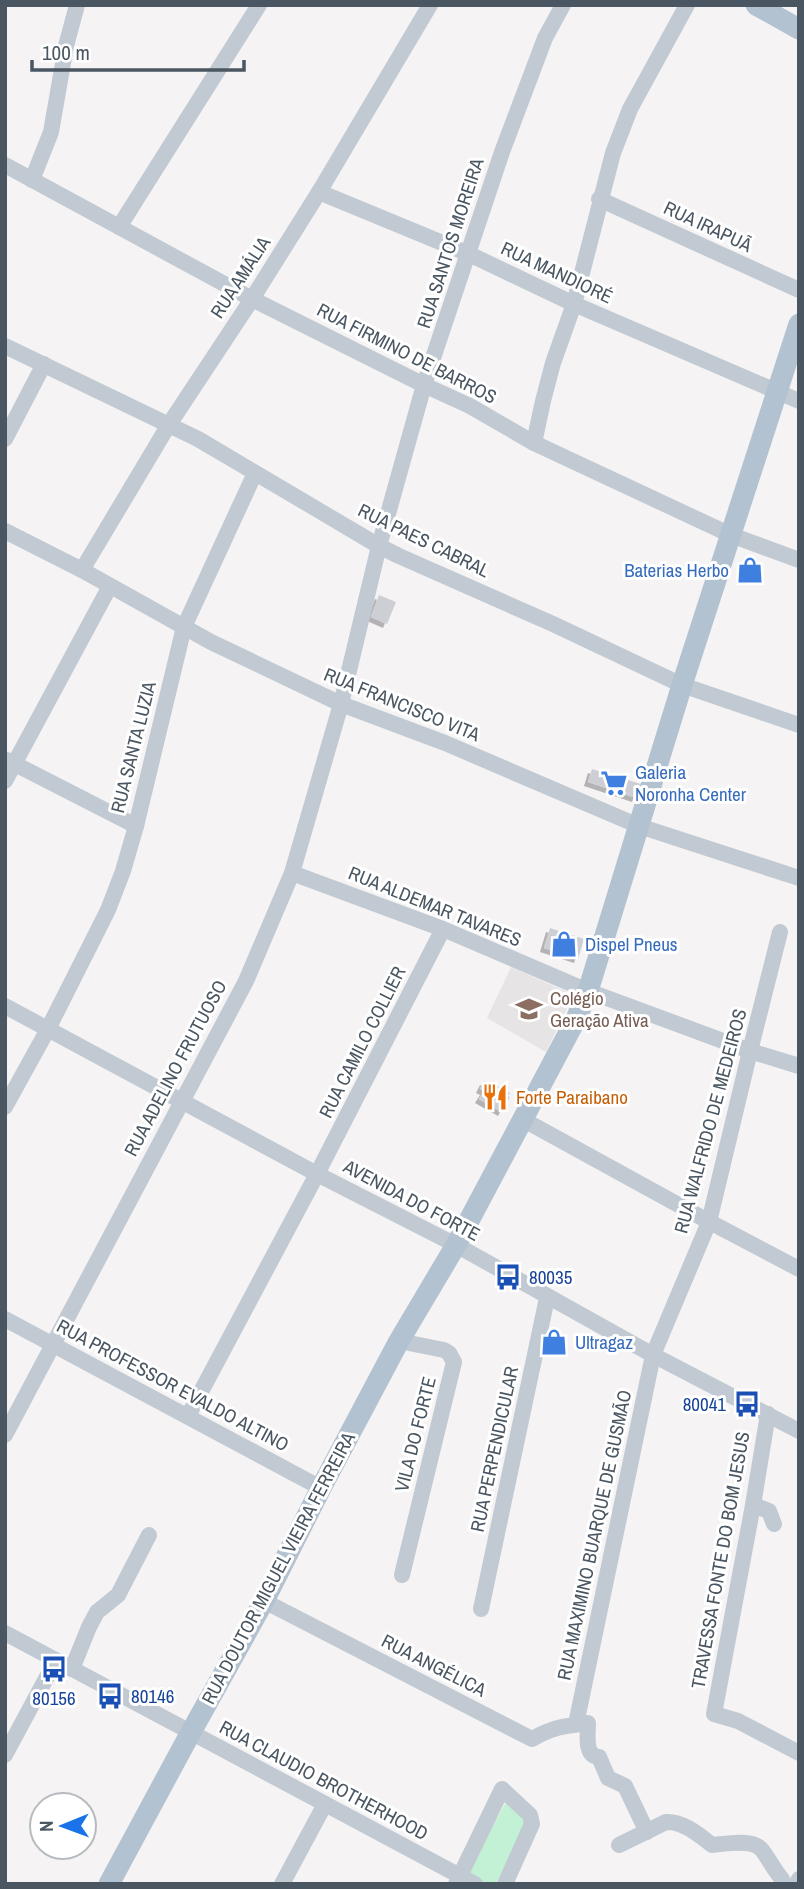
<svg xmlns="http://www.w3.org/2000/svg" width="804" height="1889" viewBox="0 0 804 1889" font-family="'Archivo Narrow',sans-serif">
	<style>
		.education { fill: #e6e4e5 }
		.green { fill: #c3f1d5 }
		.building { fill: #cdcfd5; filter: url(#shadow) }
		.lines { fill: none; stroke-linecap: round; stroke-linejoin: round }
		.minor { stroke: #c1cad2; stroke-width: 16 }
		.major { stroke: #b3c2d1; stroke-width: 21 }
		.labels { text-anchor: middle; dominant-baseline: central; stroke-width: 6; stroke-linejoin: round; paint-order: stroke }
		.street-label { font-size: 19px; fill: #4a5661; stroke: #fff }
		.shop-label { font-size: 19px; fill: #366cbe; stroke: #fff; text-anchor: start }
		.education-label { font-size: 19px; fill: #785e54; stroke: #fff; text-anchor: start }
		.food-label { font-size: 19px; fill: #c56008; stroke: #fff; text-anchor: start }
		.transit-label { font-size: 19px; fill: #164399; stroke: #fff; text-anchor: start }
	</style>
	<defs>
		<filter id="shadow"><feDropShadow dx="-4" dy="4" stdDeviation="0" flood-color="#0004"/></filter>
	</defs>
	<rect width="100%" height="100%" fill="#f5f3f3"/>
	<polygon class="education" points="511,967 567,992 570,996 571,1000 546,1052 487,1018"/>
	<polygon class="green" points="507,1800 529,1820 496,1883 485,1884 471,1877 469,1870"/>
	<g class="building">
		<polygon points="379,595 396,602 387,624 371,617"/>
		<polygon points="592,769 641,784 636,798 588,782"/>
		<polygon points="550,928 584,939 578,959 544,948"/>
		<polygon points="484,1081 490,1084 491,1082 510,1093 508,1096 510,1097 502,1112 479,1099 484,1091 480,1089"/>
	</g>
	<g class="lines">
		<g class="minor">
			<polyline points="5,165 252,299 424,385 470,406 534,443 731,535 799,560"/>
			<polyline points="32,180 51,132 66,46 77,5"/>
			<polyline points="319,192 469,254 574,304 799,401"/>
			<polyline points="599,199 799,290"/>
			<polyline points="119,227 259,5"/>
			<polyline points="5,346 198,439 379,546 399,556 553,624 682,685 799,725"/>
			<polyline points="5,439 44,364"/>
			<polyline points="534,443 543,401 553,363 574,304 613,153 630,109 687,5"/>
			<polyline points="5,531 82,570 211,642 341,704 445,743 639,826 799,878"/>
			<polyline points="82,570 168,426 252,299 319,192 430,5"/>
			<polyline points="7,760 136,826"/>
			<polyline points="5,781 110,586"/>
			<polyline points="292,873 443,929 588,991 750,1051 799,1066"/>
			<polyline points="5,1006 317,1174 456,1245 653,1355 799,1431"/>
			<polyline points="5,1107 48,1029 108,910 123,871 136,826 184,627 255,473"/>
			<polyline points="522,1119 706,1220 799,1269"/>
			<polyline points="5,1319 321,1488"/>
			<polyline points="399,1341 444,1350 449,1353 454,1362 402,1575"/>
			<polyline points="768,1414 753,1505 714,1714 738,1721 799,1753"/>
			<polyline points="188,1416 317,1174 443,929"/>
			<polyline points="5,1435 246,981 292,873 341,704 379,546 424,385 502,152 545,38 563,5"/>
			<polyline points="753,1505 769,1511 774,1524"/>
			<path d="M264 1601 532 1739C553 1727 564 1726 588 1723 588 1735 584 1756 599 1757L608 1778 625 1786 647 1832"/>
			<polyline points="481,1609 547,1298"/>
			<polyline points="5,1633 475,1884"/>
			<polyline points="72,1669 89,1627 97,1612 118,1595 149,1535"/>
			<polyline points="576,1724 653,1355 709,1222 750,1051 780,932"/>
			<polyline points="5,1755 56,1660"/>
			<path d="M619 1845 666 1822C683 1821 699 1835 712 1845 725 1844 753 1838 762 1850 769 1859 774 1870 782 1879"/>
			<polyline points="282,1884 325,1804"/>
			<polyline points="456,1884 502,1789 530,1815 532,1824 505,1884"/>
			<polyline points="796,1884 799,1879"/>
		</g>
		<g class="major">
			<polyline points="756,5 799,29"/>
			<polyline points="109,1884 191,1732 264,1601 321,1488 399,1341 456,1245 576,1019 588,991 682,685 799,324"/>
		</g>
	</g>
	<defs>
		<g id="shop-bare" transform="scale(2.1)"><path d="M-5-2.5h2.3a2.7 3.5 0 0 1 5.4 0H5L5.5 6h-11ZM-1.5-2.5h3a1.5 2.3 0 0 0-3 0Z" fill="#3f7fe0" stroke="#fff" stroke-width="2.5" paint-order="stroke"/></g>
		<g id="supermarket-bare" transform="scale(2.1)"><path d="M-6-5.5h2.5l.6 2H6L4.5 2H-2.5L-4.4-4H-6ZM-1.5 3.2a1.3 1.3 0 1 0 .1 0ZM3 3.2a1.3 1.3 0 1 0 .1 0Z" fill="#3f7fe0" stroke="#fff" stroke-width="2.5" paint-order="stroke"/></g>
		<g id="school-bare" transform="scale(2.1)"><path d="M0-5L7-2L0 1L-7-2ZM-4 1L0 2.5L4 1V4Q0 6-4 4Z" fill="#8d6e63" stroke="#fff" stroke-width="2.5" paint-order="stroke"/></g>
		<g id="restaurant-bare" transform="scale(2.1)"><path d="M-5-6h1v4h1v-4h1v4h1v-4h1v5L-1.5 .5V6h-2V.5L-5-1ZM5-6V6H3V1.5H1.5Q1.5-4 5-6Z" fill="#e8710a" stroke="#fff" stroke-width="2.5" paint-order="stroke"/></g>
		<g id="bus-bare" transform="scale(2.1)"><path d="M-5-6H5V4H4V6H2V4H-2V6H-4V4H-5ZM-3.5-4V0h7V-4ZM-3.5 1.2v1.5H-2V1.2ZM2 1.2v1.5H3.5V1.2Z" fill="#1a4fb4" stroke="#fff" stroke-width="2.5" paint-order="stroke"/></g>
	</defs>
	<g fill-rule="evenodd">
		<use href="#shop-bare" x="750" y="570"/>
		<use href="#supermarket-bare" x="614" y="783"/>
		<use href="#shop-bare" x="564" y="944"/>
		<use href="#school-bare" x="529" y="1009"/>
		<use href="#restaurant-bare" x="495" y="1097"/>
		<use href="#bus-bare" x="508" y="1277"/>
		<use href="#shop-bare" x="554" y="1342"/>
		<use href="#bus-bare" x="747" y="1404"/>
		<use href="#bus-bare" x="54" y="1669"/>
		<use href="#bus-bare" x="110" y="1696"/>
	</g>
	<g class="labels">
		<g class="street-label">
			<text transform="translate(708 226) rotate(25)">RUA IRAPUÃ</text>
			<text transform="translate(450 243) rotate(-72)">RUA SANTOS MOREIRA</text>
			<text transform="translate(557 272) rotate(25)">RUA MANDIORÉ</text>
			<text transform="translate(240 277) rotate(-57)">RUA AMÁLIA</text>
			<text transform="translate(407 353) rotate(27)">RUA FIRMINO DE BARROS</text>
			<text transform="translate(424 540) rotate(26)">RUA PAES CABRAL</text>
			<text transform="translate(402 704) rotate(22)">RUA FRANCISCO VITA</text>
			<text transform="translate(133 747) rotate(-76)">RUA SANTA LUZIA</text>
			<text transform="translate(435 906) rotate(22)">RUA ALDEMAR TAVARES</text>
			<text transform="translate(362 1042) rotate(-63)">RUA CAMILO COLLIER</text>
			<text transform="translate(175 1068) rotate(-62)">RUA ADELINO FRUTUOSO</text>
			<text transform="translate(710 1121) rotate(-75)">RUA WALFRIDO DE MEDEIROS</text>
			<text transform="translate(412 1200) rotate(28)">AVENIDA DO FORTE</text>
			<text transform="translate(173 1385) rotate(28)">RUA PROFESSOR EVALDO ALTINO</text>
			<text transform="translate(415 1434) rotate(-76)">VILA DO FORTE</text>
			<text transform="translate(494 1449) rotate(-78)">RUA PERPENDICULAR</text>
			<text transform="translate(594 1535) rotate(-78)">RUA MAXIMINO BUARQUE DE GUSMÃO</text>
			<text transform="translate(720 1560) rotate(-80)">TRAVESSA FONTE DO BOM JESUS</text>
			<text transform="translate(278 1568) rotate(-62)">RUA DOUTOR MIGUEL VIEIRA FERREIRA</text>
			<text transform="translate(434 1665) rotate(27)">RUA ANGÉLICA</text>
			<text transform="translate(324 1780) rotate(28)">RUA CLAUDIO BROTHERHOOD</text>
		</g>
		<g class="shop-label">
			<text x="729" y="570" text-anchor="end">Baterias Herbo</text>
			<text x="635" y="772">Galeria<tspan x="635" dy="22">Noronha Center</tspan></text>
			<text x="585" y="944">Dispel Pneus</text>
			<text x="575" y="1342">Ultragaz</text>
		</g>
		<g class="education-label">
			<text x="550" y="998">Colégio<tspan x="550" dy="22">Geração Ativa</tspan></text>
		</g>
		<g class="food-label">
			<text x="516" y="1097">Forte Paraibano</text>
		</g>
		<g class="transit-label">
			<text x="529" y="1277">80035</text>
			<text x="726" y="1404" text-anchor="end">80041</text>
			<text x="131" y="1696">80146</text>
			<text x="54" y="1698" text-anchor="middle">80156</text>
		</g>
	</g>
	<rect width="804" height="1889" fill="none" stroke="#4a5661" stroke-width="14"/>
	<g transform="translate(63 1826) rotate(269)"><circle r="33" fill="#ffffff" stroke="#b7bbc0" stroke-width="2"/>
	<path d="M0-5L12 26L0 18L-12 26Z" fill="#1a73e8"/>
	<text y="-10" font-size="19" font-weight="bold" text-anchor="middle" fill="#4a5661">N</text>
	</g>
	<path d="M32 60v10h212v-10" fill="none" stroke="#4a5661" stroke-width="3.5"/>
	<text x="42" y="60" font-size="21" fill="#4a5661" stroke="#ffffff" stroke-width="5" paint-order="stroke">100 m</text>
</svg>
